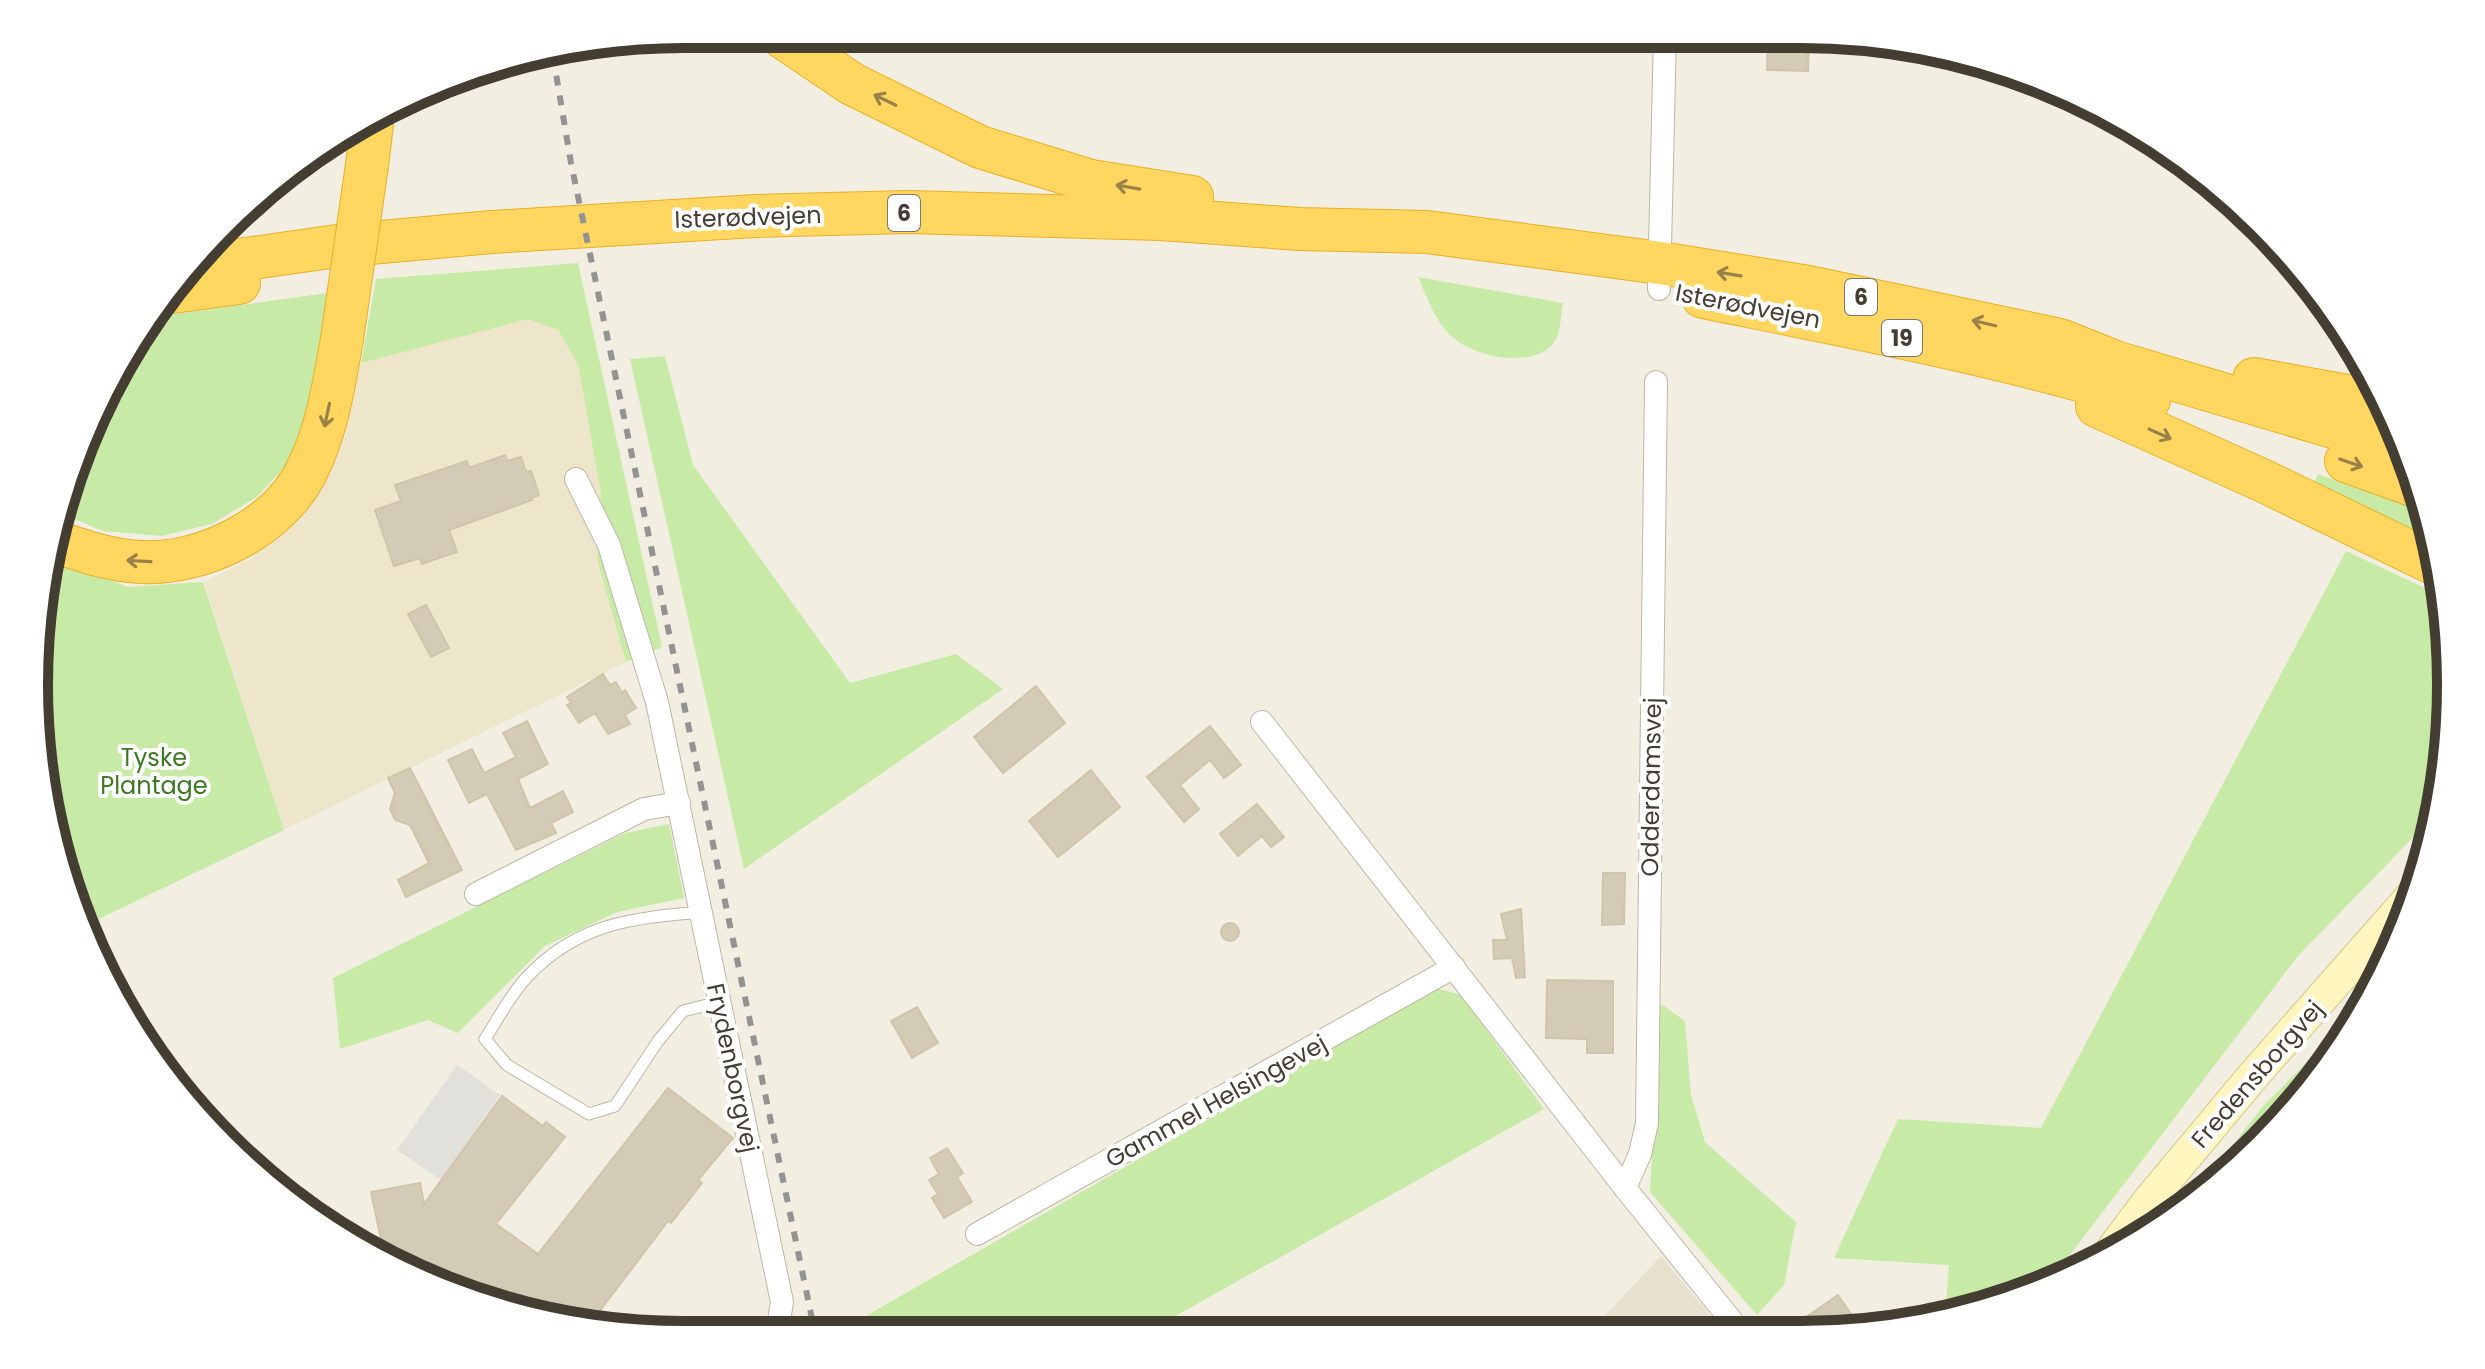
<svg xmlns="http://www.w3.org/2000/svg" width="2485" height="1369" viewBox="0 0 2485 1369" font-family="Poppins,sans-serif">
	<style>
		.residential { fill: #e7e1cf }
		.education { fill: #ede6ca }
		.green { fill: #c7eaa7 }
		.parking { fill: #e2e0db }
		.building { fill: #d4cbb6; stroke: #d0c4a9; stroke-width: 2 }
		.lines { fill: none; stroke-linecap: round; stroke-linejoin: round }
		.lane-casing { stroke: #beb7a4; stroke-width: 13 }
		.street-casing { stroke: #beb7a4; stroke-width: 24 }
		.secondary-casing { stroke: #d6c98d; stroke-width: 34 }
		.highway-casing { stroke: #e8b026; stroke-width: 44 }
		.lane { stroke: #fff; stroke-width: 11 }
		.street { stroke: #fff; stroke-width: 22 }
		.secondary { stroke: #fff5bf; stroke-width: 32 }
		.highway { stroke: #ffd660; stroke-width: 42 }
		.rail { stroke: #939393; stroke-width: 6; stroke-dasharray: 10 10; stroke-linecap: butt }
		.highway-bridge-casing { stroke: #e8b026; stroke-width: 44; stroke-linecap: butt }
		.highway-bridge { stroke: #ffd660; stroke-width: 42 }
		.oneway { stroke: #988247 }
		.labels { text-anchor: middle; dominant-baseline: central; stroke-width: 8; stroke-linejoin: round; paint-order: stroke }
		.shield { fill: #fff; stroke: #7c7870; stroke-width: 2 }
		.shield-label { font-size: 22px; font-weight: bold; fill: #443e32 }
		.street-label { font-size: 24px; fill: #443e32; stroke: #fff }
		.park-label { font-size: 24px; fill: #3c7922; stroke: #fff }
		.rim { fill: none; stroke: #443e32; stroke-width: 10 }
	</style>
	<rect width="100%" height="100%" fill="#f2efe2"/>
	<polygon class="residential" points="1661,1256 1722,1330 1591,1330"/>
	<polygon class="education" points="528,318 558,330 578,364 601,494 597,559 626,662 284,830 204,582 251,559 306,507 329,463 361,363"/>
	<g class="green">
		<polygon points="578,263 662,647 626,662 597,559 601,494 578,364 558,330 528,319 361,363 376,279"/>
		<path d="M1418 277 1563 303C1561 313 1561 329 1556 339 1540 370 1478 358 1456 340 1436 325 1428 299 1418 277Z"/>
		<polygon points="334,292 319,403 293,458 257,497 212,524 161,536 103,531 60,513 58,511 148,318"/>
		<polygon points="665,356 693,465 850,683 956,654 1003,689 744,869 630,359"/>
		<polygon points="2318,474 2428,513 2433,539 2314,484"/>
		<polygon points="2346,551 2442,596 2450,642 2445,770 2435,815 2298,956 2050,1281 2010,1300 1945,1315 1949,1265 1834,1258 1898,1119 2041,1128"/>
		<polygon points="52,557 128,587 203,582 284,830 82,927 35,727"/>
		<polygon points="669,824 684,898 617,912 545,946 458,1033 428,1020 340,1049 333,978 625,833"/>
		<polygon points="1436,988 1461,995 1544,1109 1147,1332 853,1333 852,1324"/>
		<polygon points="2368,1001 2364,1010 2261,1144 2186,1206 2264,1105"/>
		<polygon points="1661,1004 1685,1021 1691,1095 1705,1142 1796,1222 1784,1285 1757,1315 1650,1192"/>
	</g>
	<polygon class="parking" points="457,1065 500,1095 441,1180 397,1150"/>
	<g class="building">
		<polygon points="1768,35 1809,35 1808,71 1767,70"/>
		<polygon points="505,455 507,461 521,457 526,472 531,471 539,495 531,498 532,500 449,530 457,552 422,564 420,558 394,566 375,510 401,501 395,485 467,461 469,468"/>
		<polygon points="426,605 449,648 431,657 408,614"/>
		<polygon points="603,674 610,685 616,682 622,693 625,690 636,708 625,715 630,724 608,734 595,713 579,723 567,705 571,703 567,697"/>
		<polygon points="1036,686 1065,723 1003,773 974,737"/>
		<polygon points="527,721 548,764 518,779 530,808 563,791 573,812 551,823 556,833 516,850 487,794 469,803 448,760 472,749 484,773 516,757 503,733"/>
		<polygon points="1210,726 1241,765 1224,778 1210,760 1180,785 1199,809 1184,822 1147,777"/>
		<polygon points="410,768 462,870 406,897 398,880 429,863 410,825 395,820 390,809 395,793 388,778"/>
		<polygon points="1091,770 1120,807 1058,857 1029,821"/>
		<polygon points="1257,804 1284,837 1271,847 1262,836 1238,856 1220,834"/>
		<polygon points="1603,873 1625,873 1624,924 1602,925"/>
		<polygon points="1521,909 1525,977 1516,978 1512,958 1494,959 1493,940 1507,940 1501,914"/>
		<circle cx="1230" cy="932" r="9"/>
		<polygon points="1547,980 1613,981 1613,1053 1587,1053 1587,1039 1546,1038"/>
		<polygon points="917,1007 938,1043 912,1058 891,1021"/>
		<polygon points="668,1088 733,1138 698,1180 702,1183 671,1223 668,1221 589,1325 549,1318 515,1291 502,1306 473,1281 464,1291 385,1258 371,1192 420,1183 424,1204 502,1096 543,1126 546,1122 565,1137 496,1224 538,1254"/>
		<polygon points="947,1148 963,1173 957,1177 972,1202 944,1218 932,1198 938,1194 929,1180 939,1174 930,1158"/>
		<polygon points="1838,1295 1862,1330 1788,1330"/>
	</g>
	<g class="lines">
		<g class="lane-casing">
			<path id="lane" d="M702 912C632 918 578 923 527 977 510 995 498 1019 485 1039L507 1065 589 1114 615 1106 658 1041 683 1011 719 1002"/>
		</g>
		<g class="street-casing">
			<g id="street">
				<polyline points="1659,289 1665,35"/>
				<polyline points="576,479 609,545 657,702 782,1302 777,1333"/>
				<polyline points="1262,722 1625,1188 1739,1330"/>
				<polyline points="476,894 644,809 679,803"/>
				<polyline points="1625,1188 1640,1154 1647,1123 1656,382"/>
				<polyline points="977,1234 1454,967"/>
			</g>
		</g>
		<g class="secondary-casing">
			<polyline id="secondary" points="2112,1250 2147,1203 2253,1076 2417,890"/>
		</g>
		<g class="highway-casing">
			<g id="highway">
				<polyline points="778,34 852,84 980,147 1091,181 1192,197"/>
				<polyline points="367,165 372,124"/>
				<polyline points="197,266 337,246 492,232 755,216 908,212 1161,219 1300,229 1427,232 1660,263 1809,287 2060,340 2115,362 2360,435 2405,452"/>
				<polyline points="173,292 239,283"/>
				<path d="M1703 297C1852 327 2003 355 2149 400"/>
				<polyline points="2254,379 2386,403"/>
				<polyline points="2097,406 2266,482 2437,565"/>
				<polyline points="2346,461 2418,487"/>
				<path d="M54 541C83 551 111 561 142 562 205 565 281 526 308 468 328 427 334 383 342 339"/>
			</g>
		</g>
		<use href="#lane" class="lane"/>
		<use href="#street" class="street"/>
		<use href="#secondary" class="secondary"/>
		<use href="#highway" class="highway"/>
		<polyline class="rail" points="553,56 571,163 815,1333"/>
		<g class="highway-bridge-casing">
			<polyline id="highway-bridge" points="342,339 367,165"/>
		</g>
		<use href="#highway-bridge" class="highway-bridge"/>
	</g>
	<defs><path id="oneway-shaft" d="M-6 0H5M1.5-3L5.5 0L1.5 3" fill="none" stroke-width="1.6" stroke-linecap="round" stroke-linejoin="round" transform="scale(2)"/></defs>
	<g class="oneway">
		<use href="#oneway-shaft" transform="translate(885 100) rotate(-154)"/>
		<use href="#oneway-shaft" transform="translate(1128 187) rotate(-170)"/>
		<use href="#oneway-shaft" transform="translate(1729 274) rotate(-171)"/>
		<use href="#oneway-shaft" transform="translate(1984 323) rotate(-167)"/>
		<use href="#oneway-shaft" transform="translate(327 415) rotate(102)"/>
		<use href="#oneway-shaft" transform="translate(2160 434) rotate(24)"/>
		<use href="#oneway-shaft" transform="translate(2351 463) rotate(19)"/>
		<use href="#oneway-shaft" transform="translate(139 561) rotate(-177)"/>
	</g>
	<g class="labels">
		<g class="shield">
			<rect x="888" y="195" width="32" height="36" rx="6"/>
			<rect x="1845" y="279" width="32" height="36" rx="6"/>
			<rect x="1882" y="320" width="40" height="36" rx="6"/>
		</g>
		<g class="shield-label">
			<text x="904" y="213">6</text>
			<text x="1861" y="297">6</text>
			<text x="1902" y="338">19</text>
		</g>
		<g class="street-label">
			<text transform="translate(748 217) rotate(-2)">Isterødvejen</text>
			<text transform="translate(1748 306) rotate(11)">Isterødvejen</text>
			<text transform="translate(1651 787) rotate(-89)">Odderdamsvej</text>
			<text transform="translate(733 1068) rotate(78)">Frydenborgvej</text>
			<text transform="translate(2257 1074) rotate(-49)">Fredensborgvej</text>
			<text transform="translate(1216 1101) rotate(-29)">Gammel Helsingevej</text>
		</g>
		<g class="park-label">
			<text x="154" y="757">Tyske<tspan x="154" dy="28">Plantage</tspan></text>
		</g>
	</g>
	<path d="M0 0H2485V1369H0ZM684 48H1801A636 636 0 0 1 2437 684V685A636 636 0 0 1 1801 1321H684A636 636 0 0 1 48 685V684A636 636 0 0 1 684 48Z" fill="#fff" fill-rule="evenodd"/>
	<path class="rim" d="M684 48H1801A636 636 0 0 1 2437 684V685A636 636 0 0 1 1801 1321H684A636 636 0 0 1 48 685V684A636 636 0 0 1 684 48Z"/>
</svg>
